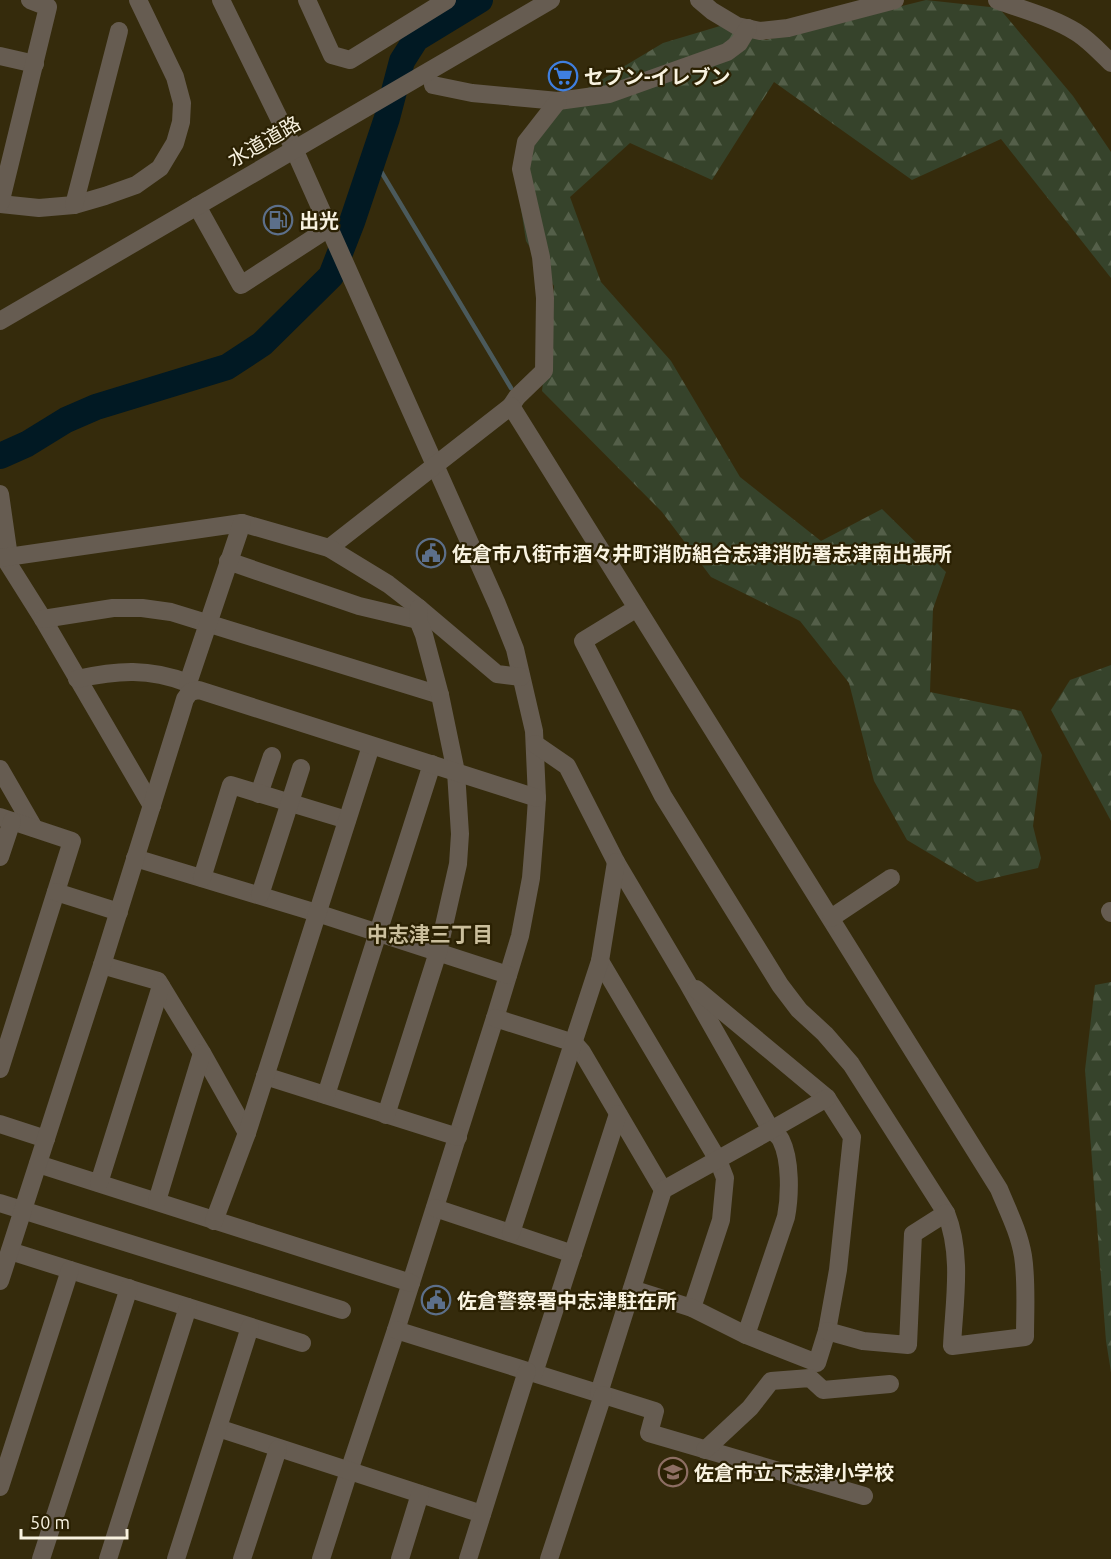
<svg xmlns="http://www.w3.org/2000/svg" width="1111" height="1559" viewBox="0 0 1111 1559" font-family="Ubuntu,'Noto Sans JP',sans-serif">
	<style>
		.forest { fill: url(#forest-firs) }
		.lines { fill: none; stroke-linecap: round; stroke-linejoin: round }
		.stream { stroke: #4b5a5c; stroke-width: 4.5 }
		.river { stroke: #011923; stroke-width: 26 }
		.minor { stroke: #665c51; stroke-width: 18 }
		.labels { text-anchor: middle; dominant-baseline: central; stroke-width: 4.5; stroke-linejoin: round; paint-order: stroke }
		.poi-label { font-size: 20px; font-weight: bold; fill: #f8f2e0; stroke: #2b2103; text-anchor: start }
		.street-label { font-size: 20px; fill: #f8f2e0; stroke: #2b2103 }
		.neighbourhood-label { font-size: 21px; font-weight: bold; fill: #cbbf9d; stroke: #2b2103 }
	</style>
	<defs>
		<pattern id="forest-firs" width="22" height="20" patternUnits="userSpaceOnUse" patternTransform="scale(1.5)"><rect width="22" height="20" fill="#36432b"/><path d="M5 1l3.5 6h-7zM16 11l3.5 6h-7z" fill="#545f49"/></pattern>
	</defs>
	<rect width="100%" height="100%" fill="#352b0c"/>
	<g class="forest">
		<polygon points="926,0 999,8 1073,96 1111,152 1111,278 1001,139 912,180 774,82 712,180 630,143 570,197 601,282 671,361 740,477 821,541 882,509 946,572 933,609 930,692 1021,711 1042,755 1033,826 1041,858 1038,868 977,882 907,840 874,781 849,683 800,621 711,577 662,512 542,391 554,286 526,241 515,170 531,122 663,43 720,26 766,40"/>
		<polygon points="1111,665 1111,821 1051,710 1070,680"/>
		<polygon points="1111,982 1111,1372 1106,1341 1085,1070 1095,985"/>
	</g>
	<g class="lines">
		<polyline class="stream" points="373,158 511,388"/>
		<polyline class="river" points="0,456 27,444 66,420 96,407 227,367 262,344 331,276 352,222 387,118 402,61 416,39 480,0"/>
		<g class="minor">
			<polyline points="221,0 294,149 497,604 515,649 534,731 537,798 535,829 531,878 520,936 495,1018 396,1330 349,1471 321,1559"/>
			<polyline points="307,0 332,55 350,60 447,0"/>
			<polyline points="699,0 712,11 737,26 760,31 788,28 895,0"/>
			<path d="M997 0C1023 10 1052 17 1076 32 1089 40 1100 52 1111 63"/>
			<polyline points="0,56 35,64"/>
			<polyline points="433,85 472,93 558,101 609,94 727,52 739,43 748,28"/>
			<polyline points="0,204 39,208 74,205 105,196 136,185 160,168 175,143 181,122 182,103 175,77 138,0"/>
			<polyline points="0,204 48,7 30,0"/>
			<polyline points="74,205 119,31"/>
			<polyline points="197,206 241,285 329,228"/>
			<polyline points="0,321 551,0"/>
			<polyline points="511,406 517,397 544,371 545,298 541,257 521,169 526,142 558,101"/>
			<polyline points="0,494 9,557"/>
			<path d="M329 548 511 406C674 667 837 928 999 1189 1008 1211 1019 1232 1023 1256 1027 1282 1025 1310 1025 1337L952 1346C954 1303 963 1255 946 1213L851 1064 825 1034 799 1010 780 985 663 796 583 641 637 608"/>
			<polyline points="4,557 43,619 152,806"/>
			<polyline points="0,558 242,523 329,548 388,584 419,608 497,674 521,677"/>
			<polyline points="228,561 359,606 418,620"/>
			<polyline points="43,619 113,608 142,608 171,612 440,695"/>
			<path d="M77 679C118 670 149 668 188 683"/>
			<polyline points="190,692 188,683 242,523"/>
			<path d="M535 744 567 766 616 862 687 982 771 1130C775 1133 779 1136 781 1140 791 1160 790 1196 786 1217L746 1335"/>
			<polyline points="0,769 34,828"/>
			<polyline points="259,794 272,756"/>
			<polyline points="0,817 72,841 0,1069"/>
			<polyline points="0,857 12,821"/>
			<polyline points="135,858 317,913 508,975"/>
			<polyline points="202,878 231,785 347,820"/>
			<polyline points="56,892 119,912"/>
			<polyline points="260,895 301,768"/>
			<polyline points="1110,911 1111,913"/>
			<polyline points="831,918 891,878"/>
			<polyline points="600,961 718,1160 725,1178 721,1220 692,1308"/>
			<polyline points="102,965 158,981 202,1053 247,1133"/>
			<polyline points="495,1018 574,1043 582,1052 663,1190"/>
			<polyline points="265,1076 458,1137"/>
			<polyline points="326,1095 432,764"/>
			<polyline points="386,1115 438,952 458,864 460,834 456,772 440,695 424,635 418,620 419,608"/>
			<polyline points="0,1124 46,1139"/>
			<polyline points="38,1164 411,1283"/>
			<polyline points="99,1183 161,986"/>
			<polyline points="157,1201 202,1053"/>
			<polyline points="0,1203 342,1310"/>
			<polyline points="435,1208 573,1254"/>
			<polyline points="214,1221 247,1133 371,746"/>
			<polyline points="511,1233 600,961 616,862"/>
			<polyline points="10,1251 302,1343"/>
			<polyline points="0,1281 102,965 182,709 185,699 190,692 199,690 537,798"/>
			<polyline points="632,1289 692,1308 746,1335 817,1363 827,1331 838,1270 852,1137 827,1098 696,989"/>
			<polyline points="396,1330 655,1411 649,1433 864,1496"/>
			<polyline points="827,1331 863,1341 908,1345 913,1234 946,1213"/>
			<polyline points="534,1373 618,1114"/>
			<polyline points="599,1393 663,1190 771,1130 827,1098"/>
			<polyline points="218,1428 482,1514"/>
			<polyline points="705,1450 750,1408 771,1381 810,1378 823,1390 890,1384"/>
			<polyline points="0,1487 70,1270"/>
			<polyline points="41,1559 129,1288"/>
			<polyline points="108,1559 188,1307"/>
			<polyline points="176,1559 250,1327"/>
			<polyline points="242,1559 278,1449"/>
			<polyline points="400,1559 420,1494"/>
			<polyline points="468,1559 527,1371"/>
			<polyline points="549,1559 603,1395"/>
		</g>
	</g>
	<defs>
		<g id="supermarket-ring" transform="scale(1.5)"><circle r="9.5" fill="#2b2103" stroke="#3f7fe0" stroke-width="1.5"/><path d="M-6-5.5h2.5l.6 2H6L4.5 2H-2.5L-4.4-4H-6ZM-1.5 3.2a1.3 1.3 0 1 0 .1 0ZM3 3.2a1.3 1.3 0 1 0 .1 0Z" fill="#3f7fe0"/></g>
		<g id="fuel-ring" transform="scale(1.5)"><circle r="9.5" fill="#2b2103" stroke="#5c6f8a" stroke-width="1.5"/><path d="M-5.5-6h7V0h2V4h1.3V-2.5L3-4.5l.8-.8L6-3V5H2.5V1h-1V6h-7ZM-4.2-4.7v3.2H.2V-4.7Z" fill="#5c6f8a"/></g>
		<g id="civic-ring" transform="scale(1.5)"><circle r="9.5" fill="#2b2103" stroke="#5c6f8a" stroke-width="1.5"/><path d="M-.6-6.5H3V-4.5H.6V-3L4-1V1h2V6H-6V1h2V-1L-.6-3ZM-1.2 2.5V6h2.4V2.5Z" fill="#5c6f8a"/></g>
		<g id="school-ring" transform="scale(1.5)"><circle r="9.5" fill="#2b2103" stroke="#8d6e63" stroke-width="1.5"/><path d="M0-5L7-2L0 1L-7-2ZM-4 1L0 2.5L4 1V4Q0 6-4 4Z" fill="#8d6e63"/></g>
	</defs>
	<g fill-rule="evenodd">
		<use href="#supermarket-ring" x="563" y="76"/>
		<use href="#fuel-ring" x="278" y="220"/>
		<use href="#civic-ring" x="431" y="553"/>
		<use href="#civic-ring" x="436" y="1300"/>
		<use href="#school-ring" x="673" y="1472"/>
	</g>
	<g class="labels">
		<g class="poi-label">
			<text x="584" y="76">セブン-イレブン</text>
			<text x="299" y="220">出光</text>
			<text x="452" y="553">佐倉市八街市酒々井町消防組合志津消防署志津南出張所</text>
			<text x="457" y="1300">佐倉警察署中志津駐在所</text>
			<text x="694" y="1472">佐倉市立下志津小学校</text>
		</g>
		<g class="street-label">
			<text transform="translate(264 141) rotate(-30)">水道道路</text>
		</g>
		<g class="neighbourhood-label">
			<text x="430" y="934">中志津三丁目</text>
		</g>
	</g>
	<path d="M21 1529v9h106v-9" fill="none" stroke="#f8f2e0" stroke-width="3"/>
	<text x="30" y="1529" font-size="18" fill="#f8f2e0" stroke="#2b2103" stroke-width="4.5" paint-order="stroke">50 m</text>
</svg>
